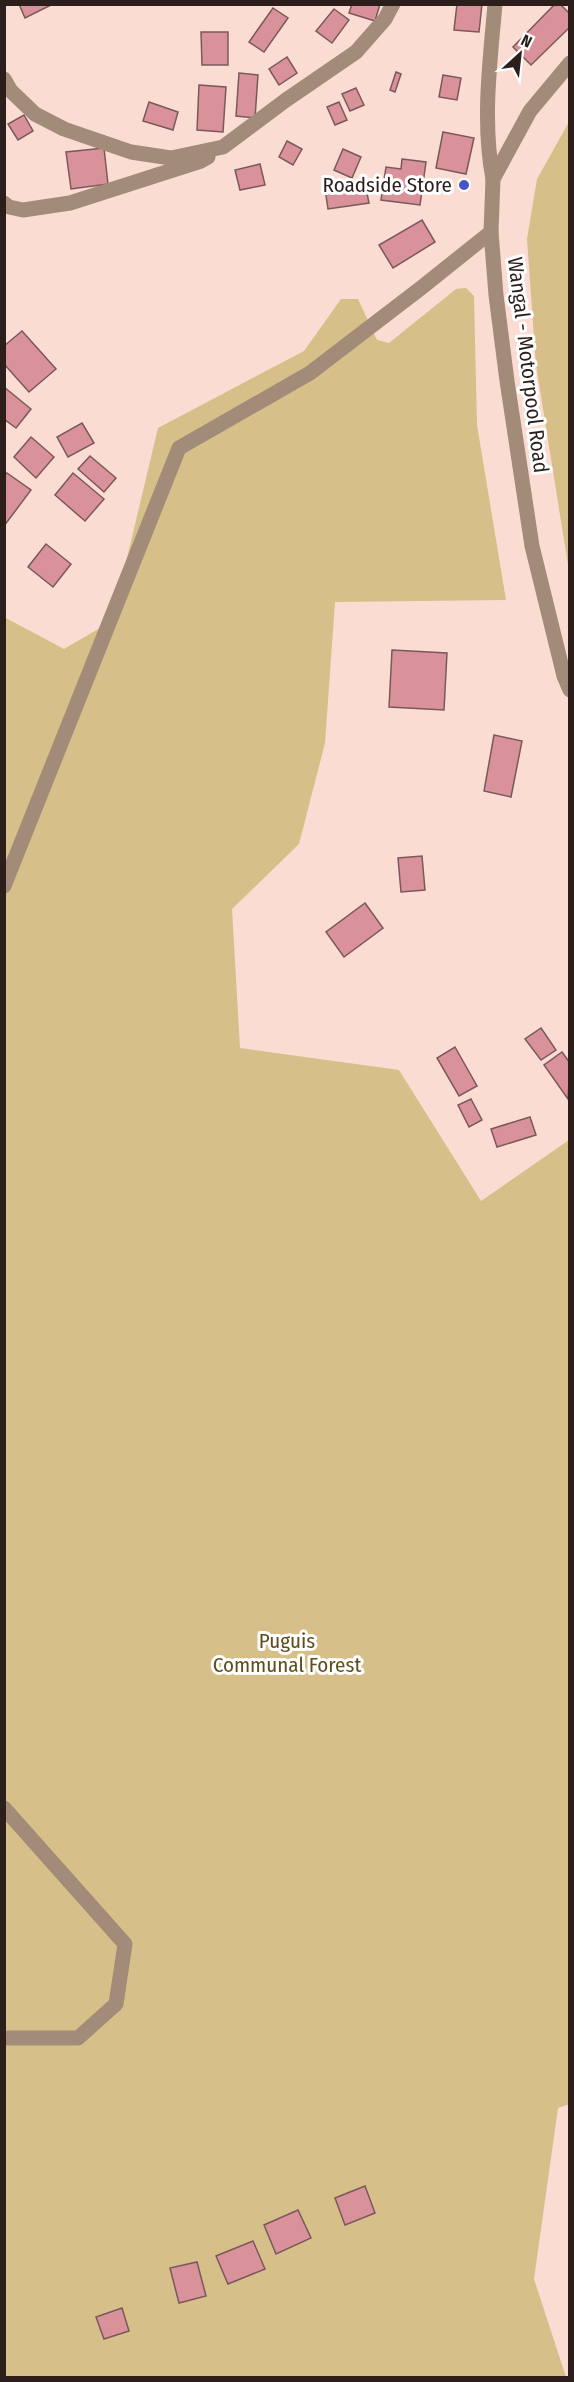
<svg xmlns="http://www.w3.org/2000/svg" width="574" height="2382" viewBox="0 0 574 2382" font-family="'Fira Sans Condensed',sans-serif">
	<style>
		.green { fill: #d6bf89 }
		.building { fill: #d99299; stroke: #7b585c; stroke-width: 1.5 }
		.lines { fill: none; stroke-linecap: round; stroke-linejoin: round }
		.minor { stroke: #a28b78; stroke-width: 15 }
		.poi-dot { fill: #4755c9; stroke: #fff; stroke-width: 2 }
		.labels { text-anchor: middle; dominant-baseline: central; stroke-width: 6; stroke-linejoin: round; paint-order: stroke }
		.poi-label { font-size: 21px; fill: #2c1e1a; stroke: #fff; text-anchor: end }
		.street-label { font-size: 21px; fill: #2c1e1a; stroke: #fff }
		.park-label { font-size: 21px; fill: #614e1e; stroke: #fff }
	</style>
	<rect width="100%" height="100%" fill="#fbdcd2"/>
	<g class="green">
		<polygon points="569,122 569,571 536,365 527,239 537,179"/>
		<polygon points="466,288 474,296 477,425 506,600 335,602 325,743 299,844 232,909 240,1048 399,1070 481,1201 569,1140 570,2104 558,2108 534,2279 566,2377 5,2377 4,617 64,649 112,621 158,428 304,351 341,299 358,299 377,340 389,343 456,289"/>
	</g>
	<g class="building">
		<polygon points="19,4 53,4 25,18"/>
		<polygon points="352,4 380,4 375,21 349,13"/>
		<polygon points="457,4 482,4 479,32 454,30"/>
		<polygon points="555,4 560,4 570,14 570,27 531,65 513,47"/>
		<polygon points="273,8 288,18 264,52 249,42"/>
		<polygon points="334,9 349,20 332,43 316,31"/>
		<polygon points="201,32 228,32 228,65 202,65"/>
		<polygon points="287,57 297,73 279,85 269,69"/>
		<polygon points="396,72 401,74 395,92 390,90"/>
		<polygon points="239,73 258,75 255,118 236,116"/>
		<polygon points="443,75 461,78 457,100 439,97"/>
		<polygon points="199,85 226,87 223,132 197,130"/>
		<polygon points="356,88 364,105 350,111 342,94"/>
		<polygon points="149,102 178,112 173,130 143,121"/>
		<polygon points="339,102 347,120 335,125 327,107"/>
		<polygon points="24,115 33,131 18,140 8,124"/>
		<polygon points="443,132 474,138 466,174 436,168"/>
		<polygon points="287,141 302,149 293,165 279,157"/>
		<polygon points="104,148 108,184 71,189 66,152"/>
		<polygon points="343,149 361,157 352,178 334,170"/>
		<polygon points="402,159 426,162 420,205 381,200 386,167 401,169"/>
		<polygon points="260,164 265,185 240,190 235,170"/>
		<polygon points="365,183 369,203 328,209 325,189"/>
		<polygon points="422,220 435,242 393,268 379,245"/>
		<polygon points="22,331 56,369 29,392 4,364 4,346"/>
		<polygon points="4,387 31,409 16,428 4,419"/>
		<polygon points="82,423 94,443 68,457 57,437"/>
		<polygon points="31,437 54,457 36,478 14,457"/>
		<polygon points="90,456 116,478 104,492 78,469"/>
		<polygon points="7,473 31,490 4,526 4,476"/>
		<polygon points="73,473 104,499 85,521 55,495"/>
		<polygon points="46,544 71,564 53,587 28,567"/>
		<polygon points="392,650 447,653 444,710 389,707"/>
		<polygon points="494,735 522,741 511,797 484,791"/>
		<polygon points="422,856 425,890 401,892 398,858"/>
		<polygon points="365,903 383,928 344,957 326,932"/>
		<polygon points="541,1028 556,1050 541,1060 525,1039"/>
		<polygon points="455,1047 477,1086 459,1096 437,1058"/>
		<polygon points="562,1052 570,1063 568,1099 544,1065"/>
		<polygon points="471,1099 482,1120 469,1127 458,1105"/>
		<polygon points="530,1117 536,1135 497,1147 491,1129"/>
		<polygon points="365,2186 375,2213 345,2225 335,2198"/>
		<polygon points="298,2210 311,2238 276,2254 264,2225"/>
		<polygon points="253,2241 265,2269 228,2284 216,2256"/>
		<polygon points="197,2262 206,2296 179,2303 170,2268"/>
		<polygon points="122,2308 129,2331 104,2339 96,2317"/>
	</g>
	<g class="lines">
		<g class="minor">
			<polyline points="570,63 530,111 493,179 491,232 496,295 507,381 532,546 564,676 570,690"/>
			<polyline points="4,79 11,91 35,114 64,129 131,152 171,158 223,147 286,100 356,52 385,19 393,4"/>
			<path d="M493 179C482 122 490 62 495 4"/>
			<polyline points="4,203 9,207 23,210 70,203 201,161 208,157"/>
			<polyline points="4,886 179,448 310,373 421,288 491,232"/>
			<polyline points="4,1808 125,1944 116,2004 78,2038 4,2038"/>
		</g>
	</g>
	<circle class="poi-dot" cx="464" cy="185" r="6"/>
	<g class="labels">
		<g class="poi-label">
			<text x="452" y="185">Roadside Store</text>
		</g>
		<g class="street-label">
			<text transform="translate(528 365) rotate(83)">Wangal - Motorpool Road</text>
		</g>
		<g class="park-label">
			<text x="287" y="1641">Puguis<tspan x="287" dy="24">Communal Forest</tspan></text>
		</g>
	</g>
	<rect width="574" height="2382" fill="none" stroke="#2c1e1a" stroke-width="12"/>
	<g transform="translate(520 54) rotate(27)" stroke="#ffffff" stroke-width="4.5" paint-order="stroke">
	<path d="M0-4.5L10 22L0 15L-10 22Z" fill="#2c1e1a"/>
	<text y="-9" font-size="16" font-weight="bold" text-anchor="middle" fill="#2c1e1a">N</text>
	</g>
</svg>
